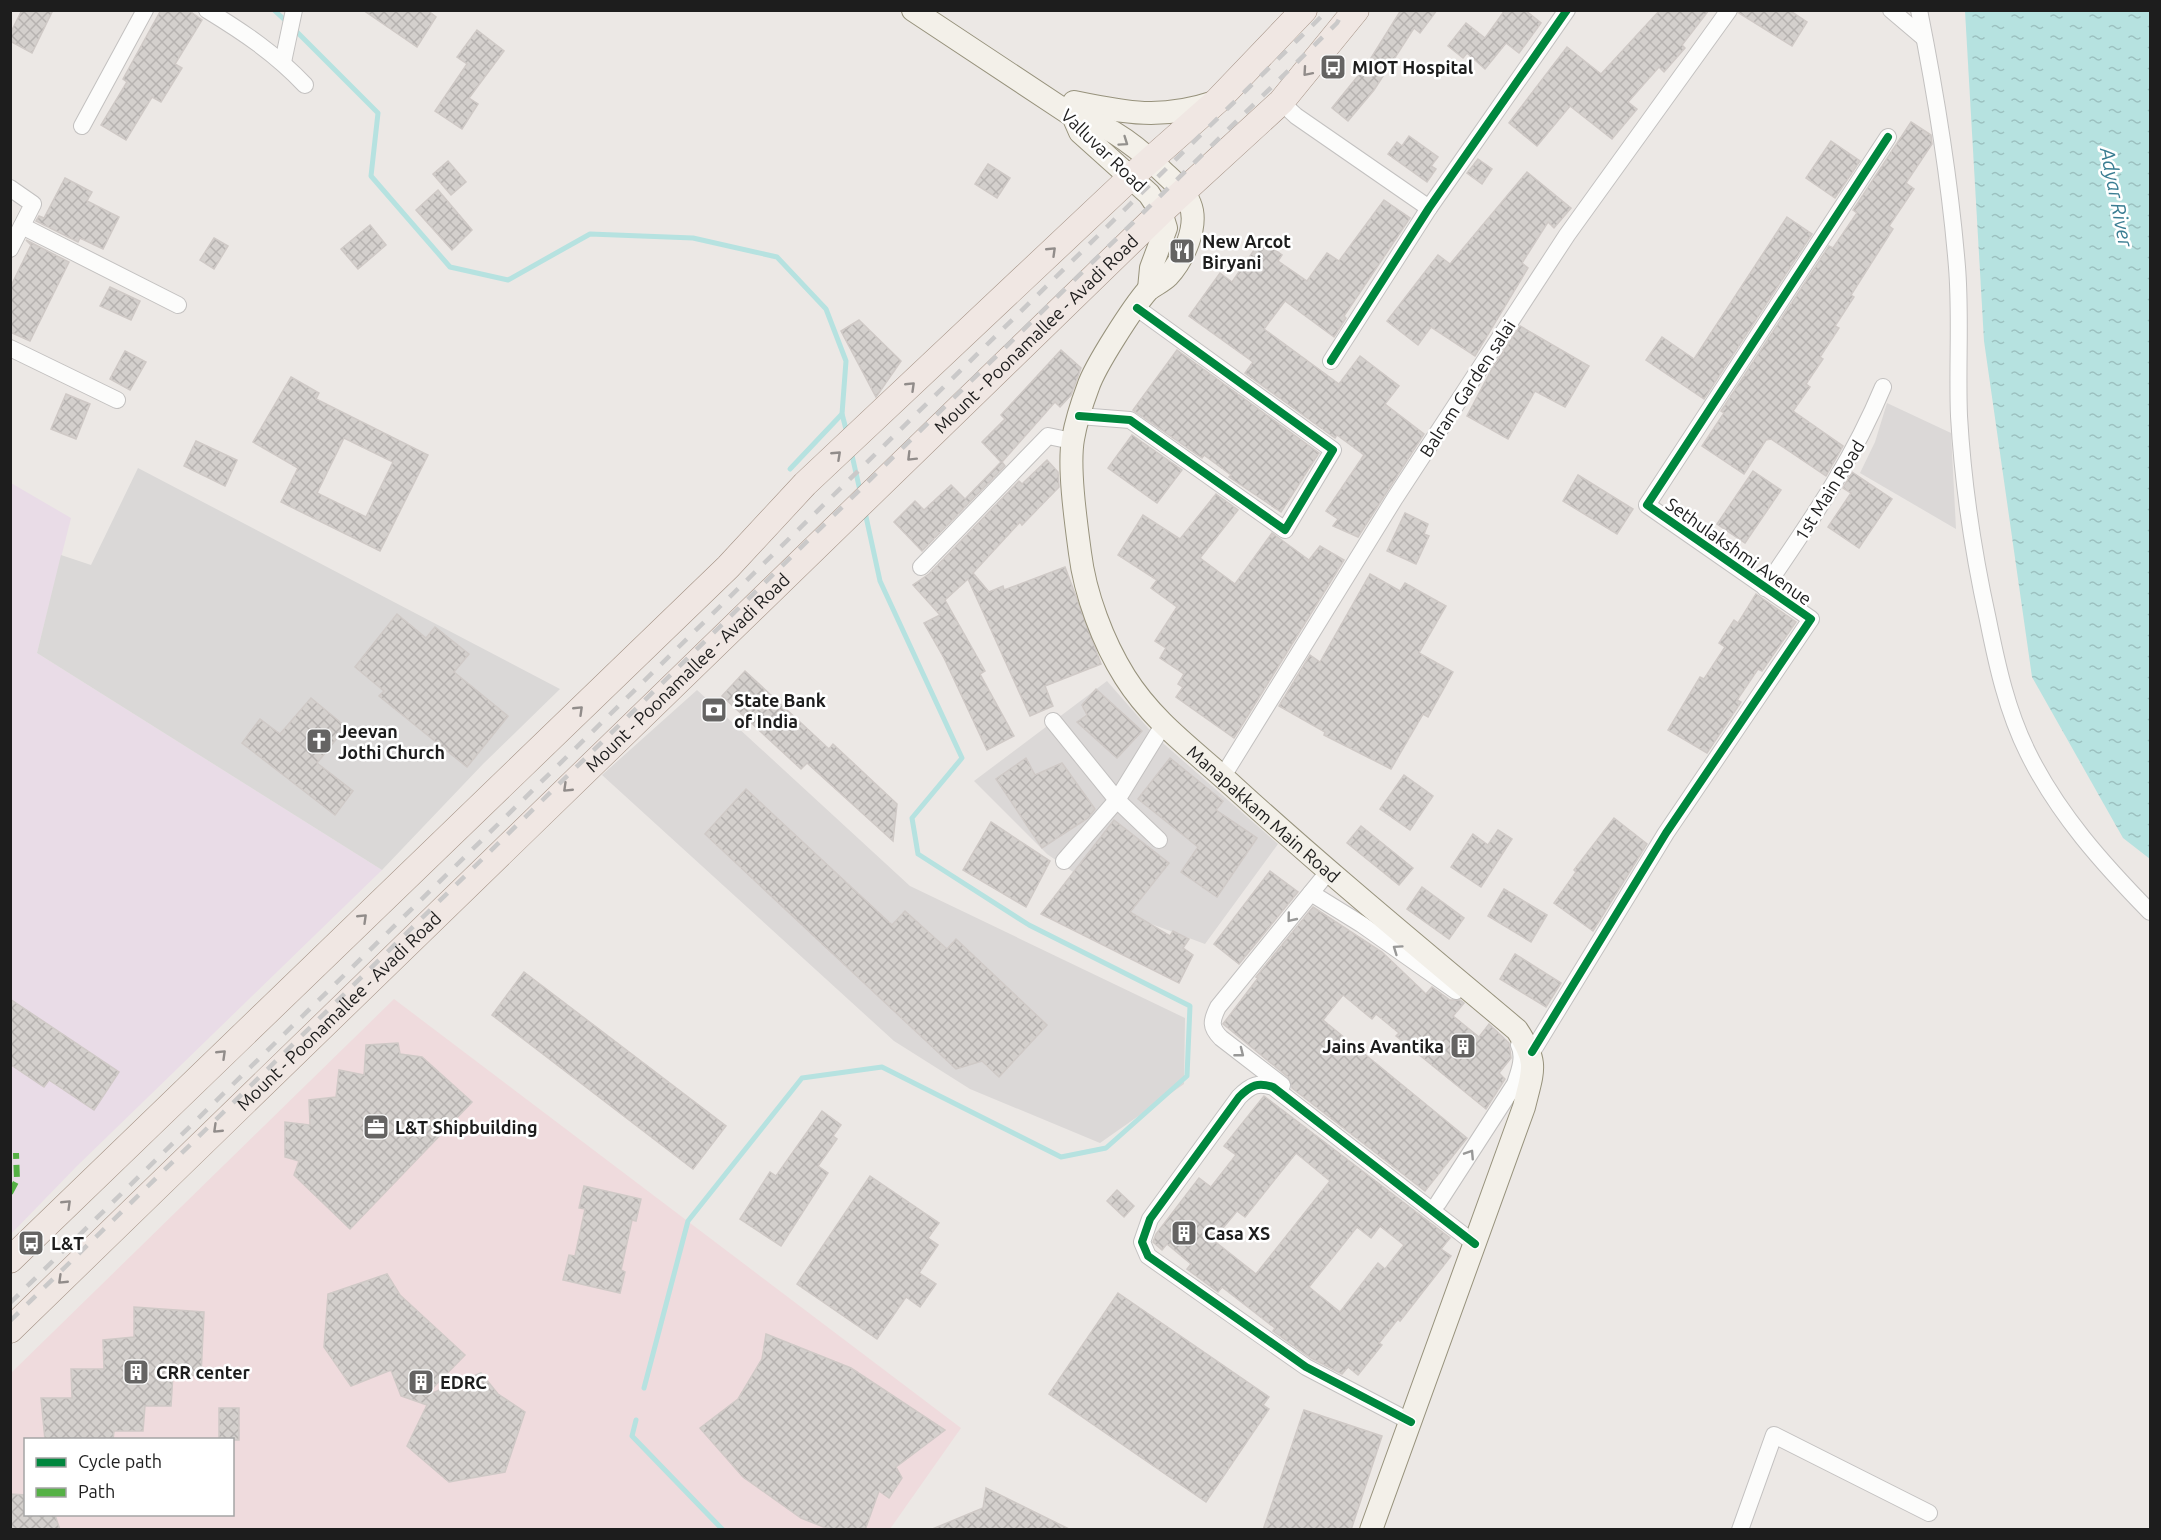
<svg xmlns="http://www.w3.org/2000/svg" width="2161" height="1540" viewBox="0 0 2161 1540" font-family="Ubuntu,sans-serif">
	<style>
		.residential { fill: #dbd8d7 }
		.commercial { fill: #efdbdd; fill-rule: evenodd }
		.industrial { fill: #e9dce7 }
		.religious { fill: #dad8d7 }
		.water { fill: url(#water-ripples) }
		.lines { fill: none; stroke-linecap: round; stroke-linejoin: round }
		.stream { stroke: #b6e2e0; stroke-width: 5 }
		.building { fill: url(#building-cross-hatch); stroke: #cfc9c6; stroke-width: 1.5; fill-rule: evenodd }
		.minor-casing { stroke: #c3c1c0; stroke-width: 18 }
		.secondary-casing { stroke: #97927c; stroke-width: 24 }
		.primary-casing { stroke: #a28f82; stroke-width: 27 }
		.minor { stroke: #fcfcfb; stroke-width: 16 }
		.secondary { stroke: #f3f0e9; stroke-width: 22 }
		.primary { stroke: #f0e7e3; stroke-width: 26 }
		.rail { stroke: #cac9c9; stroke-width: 4.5; stroke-dasharray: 12 12; stroke-linecap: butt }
		.quiet { stroke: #55b145; stroke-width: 6; stroke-dasharray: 12 6; stroke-linecap: butt }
		.cycleway-casing { stroke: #fff; stroke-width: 11 }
		.cycleway { stroke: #00873e; stroke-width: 8 }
		.oneway { stroke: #918c8a }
		.oneway2 { stroke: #93918d }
		.oneway3 { stroke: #989897 }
		.labels { text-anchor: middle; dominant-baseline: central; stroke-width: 5; stroke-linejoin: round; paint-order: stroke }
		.poi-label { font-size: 18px; font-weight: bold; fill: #1d1d1d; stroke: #fff; text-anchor: start }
		.street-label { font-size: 18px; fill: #1d1d1d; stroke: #fff }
		.water-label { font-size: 20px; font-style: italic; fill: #3a7d92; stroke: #fff }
	</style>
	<defs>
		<pattern id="water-ripples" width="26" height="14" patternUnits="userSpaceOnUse" patternTransform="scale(1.5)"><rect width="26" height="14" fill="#b6e2e0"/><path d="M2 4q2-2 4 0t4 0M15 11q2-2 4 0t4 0" fill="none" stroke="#9cc1c0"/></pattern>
		<pattern id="building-cross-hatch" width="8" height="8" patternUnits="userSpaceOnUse" patternTransform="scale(1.5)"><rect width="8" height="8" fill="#d4d0cd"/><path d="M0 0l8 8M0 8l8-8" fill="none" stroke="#b6b2b0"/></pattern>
	</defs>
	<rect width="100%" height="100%" fill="#ece8e5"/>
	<g class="residential">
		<polygon points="1887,403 1951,433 1956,529 1860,473 1875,442"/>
		<polygon points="1107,681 1156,737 1278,844 1205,944 1146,922 1047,854 974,781"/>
		<polygon points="697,690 910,886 1185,1018 1184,1084 1100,1143 970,1089 894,1041 602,775"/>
	</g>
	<path class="commercial" d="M394 999 961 1428 890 1529 11 1530V1373ZM26 1440H232V1514H26Z"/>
	<polygon class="industrial" points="11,483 71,518 37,653 382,870 76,1167 11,1234"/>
	<polygon class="religious" points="138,468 560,689 483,764 382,870 37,653 61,555 91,565"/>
	<polygon class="water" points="1965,11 2150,11 2150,859 2123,838 2032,677 1984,341"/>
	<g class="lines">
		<g class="stream">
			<polyline points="274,10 287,22"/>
			<polyline points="294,29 378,113 371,176 450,267 508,280 590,234 693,238 777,257 826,309 846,361 842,414 847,433"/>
			<polyline points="851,451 861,495"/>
			<polyline points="790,469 842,414"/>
			<polyline points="644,1388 688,1221 802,1078 882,1067 1061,1157 1106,1148 1187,1076 1190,1006 1029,925 918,854 912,818 962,758 880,581 865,512"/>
			<polyline points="636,1420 632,1436 723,1530"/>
		</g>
	</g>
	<g class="building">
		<polygon points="22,10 53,10 32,53 10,41 10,34"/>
		<polygon points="161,10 188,10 202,20 175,64 182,68 161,102 152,97 126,140 101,125 127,82 123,79"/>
		<polygon points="363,10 427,10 436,17 417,47"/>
		<polygon points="1401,10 1437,10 1420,33 1414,28 1374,90 1348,121 1332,108 1366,66"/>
		<polygon points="1505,10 1525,10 1541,23 1519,53 1506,43 1485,69 1467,53 1463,58 1448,46 1466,23 1485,38"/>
		<polygon points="1660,10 1709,10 1682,45 1685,48 1664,72 1659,67 1628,102 1637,109 1612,139 1570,106 1537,146 1509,123 1567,47 1601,74"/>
		<polygon points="1739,10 1789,10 1807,22 1792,46 1739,13"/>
		<polygon points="477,30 504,51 469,98 478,104 462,129 435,111 467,64 457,57"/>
		<polygon points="1911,122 1931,135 1932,144 1906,183 1914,189 1889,226 1893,229 1851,295 1854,297 1835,326 1839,328 1820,357 1823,359 1806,384 1810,387 1793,411 1843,446 1826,476 1771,439 1766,440 1744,474 1702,446 1724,413 1721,411 1829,246 1833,248 1857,213 1853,210"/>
		<polygon points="1409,136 1438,157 1431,166 1436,169 1427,182 1388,154 1397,142 1402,146"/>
		<polygon points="1831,141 1860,161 1835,198 1806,178"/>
		<polygon points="1478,159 1492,169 1482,184 1467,173"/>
		<polygon points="448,161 466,182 451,195 433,174"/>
		<polygon points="988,164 1010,178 997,198 975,184"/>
		<polygon points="1527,172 1571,208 1554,228 1548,222 1522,263 1528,268 1475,356 1431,327 1418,345 1387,321 1438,255 1450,264"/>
		<polygon points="65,178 92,192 87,201 119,217 103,249 80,238 78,242 36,221 39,216 44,218"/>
		<polygon points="438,190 472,230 452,250 416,210"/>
		<polygon points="1384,200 1410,218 1344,316 1346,318 1334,337 1285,301 1264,329 1339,384 1360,356 1399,386 1385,404 1424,434 1358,537 1333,526 1338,519 1326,511 1364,455 1337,435 1335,438 1245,373 1253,362 1189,316 1220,273 1232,282 1261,240 1282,255 1278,261 1307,281 1327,253 1339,261"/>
		<polygon points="1787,217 1812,234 1704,399 1646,360 1662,337 1694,359"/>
		<polygon points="370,225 386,245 358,269 341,249"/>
		<polygon points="214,238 228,246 214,269 200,260"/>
		<polygon points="26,240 69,262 30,341 10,332 10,288 31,245"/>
		<polygon points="110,287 140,301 131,320 100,306"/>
		<polygon points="859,320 901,361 876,397 841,331"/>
		<polygon points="1520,326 1589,366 1565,407 1535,391 1508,439 1467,416 1493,367"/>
		<polygon points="1061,350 1081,368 1071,395 1060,407 1055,402 1002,462 1005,466 922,551 894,522 915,501 924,510 951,485 965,499 1001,462 982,442 1005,419 1001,415"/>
		<polygon points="1177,350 1319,453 1281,512 1229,477 1231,475 1204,455 1202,458 1133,410"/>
		<polygon points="125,351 146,362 130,390 110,379"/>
		<path d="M291 377 319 393 316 399 428 455 380 551 281 502 298 468 253 442ZM344 438 393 462 366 517 317 493Z"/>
		<polygon points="66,394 90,404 76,439 51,429"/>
		<polygon points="1132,435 1182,470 1157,503 1108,468"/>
		<polygon points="196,441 237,460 225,486 184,466"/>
		<polygon points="1047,460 1058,472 1059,487 1022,525 1020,522 973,573 989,592 1003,586 1004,590 1065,567 1101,664 1045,686 1053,706 1030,716 968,579 945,600 985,671 980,674 1014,736 987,750 944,658 924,623 940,615 913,585 929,574 1019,481 1022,484"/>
		<polygon points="1753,471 1781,490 1745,543 1717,524"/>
		<polygon points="1852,472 1892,499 1859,548 1828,527 1851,493 1843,488"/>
		<polygon points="1578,475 1633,509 1617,534 1563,501"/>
		<polygon points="1216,494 1238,510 1200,558 1235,584 1272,533 1309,560 1320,546 1344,560 1234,738 1176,697 1183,687 1178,684 1184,674 1160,658 1166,648 1155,641 1177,607 1151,588 1157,580 1118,555 1143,515 1180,539"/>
		<polygon points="1405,513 1428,524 1424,534 1429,536 1416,564 1387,551"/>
		<polygon points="1370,574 1400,591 1405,583 1446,606 1419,653 1453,672 1428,717 1423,714 1391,769 1324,735 1325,732 1279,706 1310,655 1320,662"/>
		<polygon points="1756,594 1796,622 1762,671 1758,669 1737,700 1741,702 1707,753 1668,730 1700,677 1704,679 1725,647 1719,643 1734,620 1738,623"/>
		<polygon points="397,614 426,638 435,627 469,654 454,672 508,716 467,767 379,696 384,691 355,667"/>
		<polygon points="745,671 829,749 833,744 897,804 893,841 807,763 801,769 722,696"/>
		<polygon points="1096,689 1142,731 1117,758 1077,722 1087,715 1082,705"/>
		<polygon points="311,698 346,727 317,763 353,791 335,815 242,743 260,719 280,734"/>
		<polygon points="1026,758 1035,775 1062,763 1095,809 1088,818 1042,848 996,779"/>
		<polygon points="1170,758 1223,801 1216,810 1257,838 1217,897 1181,872 1198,847 1138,799"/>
		<polygon points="1404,775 1433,796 1410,830 1380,809"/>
		<polygon points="746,789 892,925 905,911 947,949 956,939 1047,1025 999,1077 982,1061 956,1069 705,834"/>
		<polygon points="1614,818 1647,844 1593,931 1554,903 1576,872 1574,870"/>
		<polygon points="1114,820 1169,863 1130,912 1170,936 1173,931 1189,939 1183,948 1193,955 1179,983 1041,914"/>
		<polygon points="991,822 1050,861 1026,907 963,870"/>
		<polygon points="1361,826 1413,868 1399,885 1347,843"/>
		<polygon points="1498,830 1512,839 1481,887 1451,867 1473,834 1488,845"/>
		<polygon points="1270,871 1298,892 1239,964 1214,944"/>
		<polygon points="1422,887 1464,918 1449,939 1407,909"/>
		<polygon points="1504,889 1547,915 1531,942 1488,916"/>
		<polygon points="1313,907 1382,952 1426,994 1432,987 1450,1000 1460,1000 1464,1003 1453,1016 1479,1037 1489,1024 1509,1043 1511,1058 1499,1073 1505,1079 1486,1109 1396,1036 1399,1033 1376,1014 1372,1019 1343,995 1323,1020 1467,1138 1425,1191 1292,1088 1288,1077 1223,1024 1258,978 1256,977"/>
		<polygon points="1515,954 1561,983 1546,1007 1500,979"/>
		<polygon points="524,972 726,1126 693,1169 492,1015"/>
		<polygon points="10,999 119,1072 94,1110 49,1080 44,1087 10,1064"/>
		<polygon points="398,1043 400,1054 422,1057 472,1102 350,1229 294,1175 299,1161 285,1157 285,1122 310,1125 309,1100 336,1097 339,1070 364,1075 366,1045"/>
		<path d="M1264 1096 1450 1238 1441 1249 1451 1256 1400 1321 1398 1319 1379 1343 1382 1345 1358 1375 1348 1367 1342 1374 1311 1358 1273 1331 1275 1328 1222 1287 1218 1292 1187 1269 1191 1264 1167 1244 1162 1250 1153 1242 1156 1234 1199 1178 1211 1187 1236 1155 1224 1146ZM1296 1153 1330 1181 1256 1274 1213 1240 1237 1211 1245 1217ZM1380 1226 1404 1245 1385 1269 1378 1263 1340 1312 1309 1287 1357 1227 1371 1238Z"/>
		<polygon points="822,1111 841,1125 833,1136 837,1139 818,1166 828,1173 781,1246 740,1219 770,1172 776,1176"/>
		<polygon points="870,1176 939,1223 928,1238 938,1245 919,1273 936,1284 920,1307 906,1297 877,1339 797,1284"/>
		<polygon points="584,1186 641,1199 636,1221 632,1220 621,1270 625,1272 620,1293 563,1280 569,1255 575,1256 585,1209 579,1208"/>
		<polygon points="1117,1190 1134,1206 1124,1217 1107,1201"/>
		<polygon points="387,1274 400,1295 465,1355 425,1396 481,1373 498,1394 525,1412 505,1472 449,1482 407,1446 427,1405 401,1396 391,1370 351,1386 324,1347 328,1294"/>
		<polygon points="1118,1293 1269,1397 1263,1405 1269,1409 1206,1502 1049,1394"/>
		<polygon points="134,1307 204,1312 201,1376 173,1374 171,1406 145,1406 143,1431 114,1431 113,1440 45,1440 41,1398 72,1398 71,1369 104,1369 103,1340 134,1337"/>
		<polygon points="766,1334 851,1368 945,1430 896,1467 902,1478 889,1498 879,1491 865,1530 831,1530 801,1518 743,1477 700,1428 738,1399 762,1359"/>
		<rect x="219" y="1408" width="20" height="32"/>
		<polygon points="1304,1410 1382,1436 1351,1530 1263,1530"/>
		<polygon points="986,1488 1071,1530 930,1530 983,1508"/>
		<polygon points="10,1494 26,1495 26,1515 55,1515 60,1530 10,1530"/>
	</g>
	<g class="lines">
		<g class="minor-casing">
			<g id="minor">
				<path d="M207 10C243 32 276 54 305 85"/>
				<polyline points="1891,10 1924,38"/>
				<path d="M1919 10C1936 95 1950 181 1957 267 1961 316 1957 366 1959 416 1963 485 1973 552 1988 620 1997 665 2007 711 2028 753 2058 814 2103 864 2150 912"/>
				<polyline points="283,62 294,10"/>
				<polyline points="1281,102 1296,116 1429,208"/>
				<polyline points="82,126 145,10"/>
				<polyline points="10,188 33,204 10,249"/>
				<polyline points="22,226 178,305"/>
				<polyline points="10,348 117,400"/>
				<polyline points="1331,361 1429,208 1567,10"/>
				<polyline points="1079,416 1130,420 1285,530 1333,450 1137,308"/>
				<polyline points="921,567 1048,436 1072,441"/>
				<path d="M1765 588C1811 520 1851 464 1883 387"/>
				<polyline points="1053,721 1117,800 1159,840"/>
				<polyline points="1223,776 1395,498 1567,235 1729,10"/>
				<polyline points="1064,861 1117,800 1162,727"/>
				<polyline points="1311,893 1361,924 1456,991"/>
				<polyline points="1532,1052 1666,833 1811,619 1647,505 1888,137"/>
				<path d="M1282 1085 1221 1038C1210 1027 1211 1021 1218 1007L1328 872"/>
				<path d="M1438 1203 1515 1084C1519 1072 1525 1057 1519 1045"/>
				<path d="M1411 1422 1306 1367 1148 1256 1142 1242 1150 1219 1239 1097C1251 1085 1258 1082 1273 1087L1475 1244"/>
				<polyline points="1740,1530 1774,1435 1929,1513"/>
			</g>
		</g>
		<g class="secondary-casing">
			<g id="secondary">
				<polyline points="913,10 1073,116 1080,132 1149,194 1161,212 1166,228 1151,268 1149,289"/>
				<path d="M1074 102C1127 113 1161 120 1215 102"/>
				<path id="s1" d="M1073 116C1104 122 1136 146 1159 168 1170 179 1185 190 1190 204 1199 226 1183 260 1168 276 1162 282 1154 285 1148 290 1133 307 1095 366 1088 387 1082 403 1076 422 1073 439 1068 467 1076 523 1080 553 1085 594 1103 642 1125 677 1154 723 1195 751 1234 787 1326 871 1422 950 1517 1030 1539 1063 1533 1070 1524 1107L1371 1530"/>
			</g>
		</g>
		<g class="primary-casing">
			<g id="primary">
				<polyline points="10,1260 728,567 805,484 1131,177 1217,101 1304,10"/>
				<path id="s2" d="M10 1330 1161 212 1281 102 1356 10"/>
			</g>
		</g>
		<use href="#minor" class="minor"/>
		<use href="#secondary" class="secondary"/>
		<use href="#primary" class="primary"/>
		<g class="rail">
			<polyline points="10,1303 1328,10"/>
			<polyline points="10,1321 1337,23 1344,10"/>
		</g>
		<polyline class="quiet" points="10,1193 17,1180 16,1153"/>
		<g class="cycleway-casing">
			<g id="cycleway">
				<polyline points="1331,361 1429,208 1567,10"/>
				<polyline points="1079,416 1130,420 1285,530 1333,450 1137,308"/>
				<polyline points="1532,1052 1666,833 1811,619 1647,505 1888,137"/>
				<path d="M1411 1422 1306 1367 1148 1256 1142 1242 1150 1219 1239 1097C1251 1085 1258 1082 1273 1087L1475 1244"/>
			</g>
		</g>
		<use href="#cycleway" class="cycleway"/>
	</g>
	<defs><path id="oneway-chevron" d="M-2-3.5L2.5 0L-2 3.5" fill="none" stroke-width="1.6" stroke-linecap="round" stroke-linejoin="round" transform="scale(1.5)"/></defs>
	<g class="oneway">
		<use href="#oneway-chevron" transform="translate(1307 72) rotate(131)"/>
		<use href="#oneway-chevron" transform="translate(1052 251) rotate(-44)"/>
		<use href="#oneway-chevron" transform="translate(911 386) rotate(-44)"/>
		<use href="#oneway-chevron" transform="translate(837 455) rotate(-43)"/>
		<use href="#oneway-chevron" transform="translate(911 457) rotate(135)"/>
		<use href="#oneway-chevron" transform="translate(579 710) rotate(-44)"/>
		<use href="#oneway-chevron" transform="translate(567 788) rotate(136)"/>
		<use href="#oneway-chevron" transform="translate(363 918) rotate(-44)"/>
		<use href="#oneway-chevron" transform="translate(222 1054) rotate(-44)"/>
		<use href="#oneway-chevron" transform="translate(217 1129) rotate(136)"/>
		<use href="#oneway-chevron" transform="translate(67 1204) rotate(-44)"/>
		<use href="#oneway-chevron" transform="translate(62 1280) rotate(136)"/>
	</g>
	<use class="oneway2" href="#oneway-chevron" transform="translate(1124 142) rotate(35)"/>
	<g class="oneway3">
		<use href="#oneway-chevron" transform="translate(1291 918) rotate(129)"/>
		<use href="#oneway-chevron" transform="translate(1397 949) rotate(-145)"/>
		<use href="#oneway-chevron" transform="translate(1240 1053) rotate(38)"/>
		<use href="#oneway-chevron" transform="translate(1470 1154) rotate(-57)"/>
	</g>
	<defs>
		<g id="bus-square" transform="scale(1.35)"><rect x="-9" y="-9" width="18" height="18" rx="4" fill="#656463" stroke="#fff"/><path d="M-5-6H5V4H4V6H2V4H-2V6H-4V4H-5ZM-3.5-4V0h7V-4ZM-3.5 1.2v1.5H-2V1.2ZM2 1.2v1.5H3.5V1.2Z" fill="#fff"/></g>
		<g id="restaurant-square" transform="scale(1.35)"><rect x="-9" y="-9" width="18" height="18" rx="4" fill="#656463" stroke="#fff"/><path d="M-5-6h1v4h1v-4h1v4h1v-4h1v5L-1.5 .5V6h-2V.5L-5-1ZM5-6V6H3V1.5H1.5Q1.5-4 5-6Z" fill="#fff"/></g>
		<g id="bank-square" transform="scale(1.35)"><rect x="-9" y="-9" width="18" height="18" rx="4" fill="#656463" stroke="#fff"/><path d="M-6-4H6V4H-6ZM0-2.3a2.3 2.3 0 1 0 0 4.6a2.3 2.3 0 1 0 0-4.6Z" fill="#fff"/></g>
		<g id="church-square" transform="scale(1.35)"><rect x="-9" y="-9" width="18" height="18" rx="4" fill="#656463" stroke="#fff"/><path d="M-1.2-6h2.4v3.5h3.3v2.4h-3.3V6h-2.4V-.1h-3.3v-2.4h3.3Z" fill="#fff"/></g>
		<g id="building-square" transform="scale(1.35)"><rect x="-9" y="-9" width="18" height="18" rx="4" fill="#656463" stroke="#fff"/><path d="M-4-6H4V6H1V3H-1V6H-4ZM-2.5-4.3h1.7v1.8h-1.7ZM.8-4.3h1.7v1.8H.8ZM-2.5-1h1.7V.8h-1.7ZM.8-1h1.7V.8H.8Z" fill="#fff"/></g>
		<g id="office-square" transform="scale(1.35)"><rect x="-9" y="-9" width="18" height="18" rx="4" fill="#656463" stroke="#fff"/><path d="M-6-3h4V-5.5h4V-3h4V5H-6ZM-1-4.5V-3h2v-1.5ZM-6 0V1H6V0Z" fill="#fff"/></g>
	</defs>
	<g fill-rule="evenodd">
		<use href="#bus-square" x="1333" y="67"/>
		<use href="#restaurant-square" x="1182" y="251"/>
		<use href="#bank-square" x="714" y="710"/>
		<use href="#church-square" x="319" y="741"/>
		<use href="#building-square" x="1463" y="1046"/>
		<use href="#office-square" x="376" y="1127"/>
		<use href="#building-square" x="1184" y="1233"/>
		<use href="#bus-square" x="31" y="1243"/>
		<use href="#building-square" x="136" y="1372"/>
		<use href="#building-square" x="421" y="1382"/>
	</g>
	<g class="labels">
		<g class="poi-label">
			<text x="1352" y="67">MIOT Hospital</text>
			<text x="1202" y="241">New Arcot<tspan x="1202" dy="21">Biryani</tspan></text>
			<text x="734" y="700">State Bank<tspan x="734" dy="21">of India</tspan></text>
			<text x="338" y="731">Jeevan<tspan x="338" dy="21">Jothi Church</tspan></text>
			<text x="1444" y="1046" text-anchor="end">Jains Avantika</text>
			<text x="395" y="1127">L&amp;T Shipbuilding</text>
			<text x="1204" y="1233">Casa XS</text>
			<text x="51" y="1243">L&amp;T</text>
			<text x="156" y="1372">CRR center</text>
			<text x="440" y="1382">EDRC</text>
		</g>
		<g class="street-label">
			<text transform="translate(1104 150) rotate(44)">Valluvar Road</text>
			<text stroke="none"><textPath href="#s2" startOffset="1430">Mount - Poonamallee - Avadi Road</textPath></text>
			<text transform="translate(1467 388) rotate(-57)">Balram Garden salai</text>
			<text transform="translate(1829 490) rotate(-58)">1st Main Road</text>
			<text transform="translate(1739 551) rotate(35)">Sethulakshmi Avenue</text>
			<text stroke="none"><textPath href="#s2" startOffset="944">Mount - Poonamallee - Avadi Road</textPath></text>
			<text stroke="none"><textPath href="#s1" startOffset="864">Manapakkam Main Road</textPath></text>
			<text stroke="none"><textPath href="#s2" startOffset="458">Mount - Poonamallee - Avadi Road</textPath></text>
		</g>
		<g class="water-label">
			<text transform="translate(2117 197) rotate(79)">Adyar River</text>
		</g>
	</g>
	<rect width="2161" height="1540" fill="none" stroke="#1d1d1d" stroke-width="24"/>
	<rect x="24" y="1438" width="210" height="78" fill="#ffffff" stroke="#a5a5a5" stroke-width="1.5"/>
	<rect x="36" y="1458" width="30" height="9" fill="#00873e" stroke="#a5a5a5" stroke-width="1.5"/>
	<text x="78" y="1468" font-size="18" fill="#1d1d1d">Cycle path</text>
	<rect x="36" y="1488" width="30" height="9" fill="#55b145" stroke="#a5a5a5" stroke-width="1.5"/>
	<text x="78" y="1498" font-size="18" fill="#1d1d1d">Path</text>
</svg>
